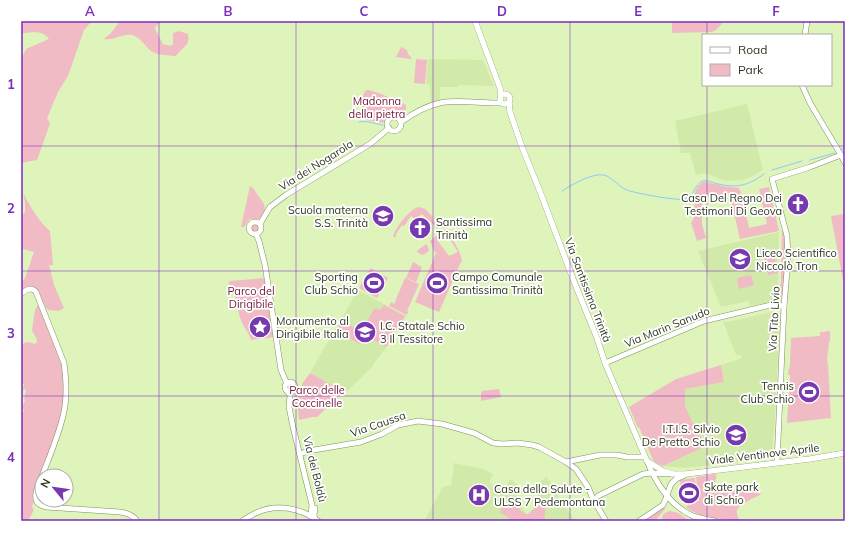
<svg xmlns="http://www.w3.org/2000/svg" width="866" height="542" viewBox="0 0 866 542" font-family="Mulish,sans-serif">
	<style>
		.built { fill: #d1eaaa }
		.green { fill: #f1bbc6 }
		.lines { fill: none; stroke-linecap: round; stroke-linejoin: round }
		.stream { stroke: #8fc9fb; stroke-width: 1 }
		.secondary-casing { stroke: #7e925d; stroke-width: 6 }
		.primary-casing { stroke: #7e925d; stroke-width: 6 }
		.secondary { stroke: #fff; stroke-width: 5 }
		.primary { stroke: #fff; stroke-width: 5.5 }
		.grid { fill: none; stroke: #7b2cbf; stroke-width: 1; stroke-opacity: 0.55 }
		.labels { text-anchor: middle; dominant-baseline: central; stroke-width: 3.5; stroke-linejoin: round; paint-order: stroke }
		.park-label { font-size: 11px; fill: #6f1736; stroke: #fff }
		.street-label { font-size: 11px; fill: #2e3620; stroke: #fff }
		.poi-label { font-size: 11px; fill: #2e3620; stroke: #fff; text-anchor: start }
		.neatline { fill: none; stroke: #7b2cbf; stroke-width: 1.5 }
		.grid-label { font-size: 13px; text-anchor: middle; font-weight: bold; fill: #7b2cbf }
	</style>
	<rect width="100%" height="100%" fill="#def4bb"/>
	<g class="built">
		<polygon points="428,59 483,60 494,86 459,85 457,87 440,87 440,102 431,104 430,85 426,84"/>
		<polygon points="747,104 763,170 751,177 743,180 731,181 722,180 705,173 696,175 690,153 681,153 675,121"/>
		<polygon points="779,232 778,300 750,306 748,301 721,307 698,251"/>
		<polygon points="358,290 406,316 386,348 373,364 373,366 345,393 310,373"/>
		<polygon points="776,311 779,312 780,314 775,417 772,456 769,458 704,466 685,468 663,466 704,447 685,406 685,389 724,382 721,365 742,358 741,355 737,355 735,353 723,321 727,322"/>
		<polygon points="453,463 483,469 493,474 489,482 503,490 510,479 512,480 524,491 515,498 527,514 541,502 532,486 547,477 555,489 554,490 573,518 578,521 424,521 443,487 444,486 451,486 454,468"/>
	</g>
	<g class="green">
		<path d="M24 21H92L84 30 68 76 58 92 50 111 47 119 49 121 50 124 37 160 21 163V60L26 49 49 39C42 29 32 33 21 33V28Z"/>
		<path d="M120 21H168L160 23 156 26 155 29 163 44 171 46 173 44V33L179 31 188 34C191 46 181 48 176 56 168 55 158 56 151 51 145 46 140 37 132 35 122 33 113 41 104 39L105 38 111 33Z"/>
		<polygon points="672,21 720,21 722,24 716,30 712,32 672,33"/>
		<polygon points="401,47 407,50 408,54 411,57 411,59 396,57"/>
		<polygon points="416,59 427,60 425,84 414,83"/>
		<path d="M366 90H368L379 93 406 105V110L405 113 400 115C391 113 387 116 383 123L366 120 363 117 362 113V97Z"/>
		<path d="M703 182H706L723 186 739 188 742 196 749 228 767 224 759 189 769 187 779 231 740 239 730 196V195L727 194 704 199 702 201V224L706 238 697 241 691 223C700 212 687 191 703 182Z"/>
		<polygon points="250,186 253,188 264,204 265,210 261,217 258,219 250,219 247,222 244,227 241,227"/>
		<path d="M23 193C31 207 38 221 50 231L53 265H49L54 285 64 308 59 311 49 310 46 308 37 289 35 287H30L21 294V282L25 278 34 252 23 249 22 242H21V217L25 212V202Z"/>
		<path d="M419 207 425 209 433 217 432 219 439 228 438 229 422 214 415 219 411 216 404 226 402 225 396 234V236L395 238 393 236C396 228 409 209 419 207Z"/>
		<polygon points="845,214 845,280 843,280 831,216"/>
		<circle cx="255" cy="228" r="4.5"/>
		<path d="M444 229C452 239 460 248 462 262L460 263V264L439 312 415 302 436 253 438 254 434 251 430 241 436 236 438 237 437 240 449 256 458 252 451 241 445 234H442L441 233Z"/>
		<path d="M782 229C790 247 784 275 782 294L781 298 779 299 781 280Z"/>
		<polygon points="426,244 427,245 429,249 428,252 422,255 417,252 417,251"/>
		<polygon points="774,254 778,273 768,275 764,256"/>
		<polygon points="413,262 422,267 416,282 406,278"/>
		<polygon points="371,268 388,278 377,298 359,288"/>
		<polygon points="751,275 754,285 739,289 737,278"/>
		<path d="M265 278 274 337 251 340C249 332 243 327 241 320 237 310 236 289 228 283L230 281Z"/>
		<polygon points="405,278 419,284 407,311 409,312 406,315 389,306 391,302 394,304"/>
		<path d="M39 302 59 350 66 386 62 416 35 500 32 506 33 509 34 510 28 521H21V418L24 410 22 408 25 400 24 399 26 390 23 389 24 384 21 382 22 380 21 379V345C26 341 29 342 35 344L37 342C37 337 33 334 32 330L35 310Z"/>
		<polygon points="384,305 405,316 386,347 365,335 359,344 336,330 340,323 342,322 361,331 374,309 376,308 380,310"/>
		<path d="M830 331V341L829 342 827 360 828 365 831 418 787 423 790 375H788C788 371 790 367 790 364L791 338 820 336V332Z"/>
		<polygon points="721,365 724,382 685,389 685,406 704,447 663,466 656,463 653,460 639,427 638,428 629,407 676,379"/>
		<polygon points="310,373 344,392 317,417 313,417 299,420 297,399 301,391 302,384"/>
		<polygon points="499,389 501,397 481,401 481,393 482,391"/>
		<path d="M714 474 716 475C717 480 714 482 714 486L720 493 699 501 696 477Z"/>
		<polygon points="695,478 697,498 682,500 680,480"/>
		<path d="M734 490C744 490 752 491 762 494 756 497 739 504 737 510 736 513 738 517 739 520 722 520 699 518 686 507L688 505 726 491Z"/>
		<path d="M507 504C522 503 519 515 529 514 533 509 537 506 543 504L545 506C547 512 543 514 545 520L548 521H512L505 515 500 513C501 508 503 506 507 504Z"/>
		<polygon points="663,507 665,509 655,521 641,521"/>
		<path d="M670 511 678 513 690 521H662C661 515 665 512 670 511Z"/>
	</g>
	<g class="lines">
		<g class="stream">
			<path d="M359 122C366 120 375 124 383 125"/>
			<polyline points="841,150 845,147"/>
			<polyline points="810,160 835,153"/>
			<polyline points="772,170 802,161"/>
			<path d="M562 191C573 184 592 173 604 175 612 177 619 187 627 190 634 193 677 201 684 199 695 198 694 183 703 181 708 180 713 183 718 184 737 188 748 186 764 174"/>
		</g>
		<g class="secondary-casing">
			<g id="secondary">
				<polyline points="805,35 807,21"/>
				<polyline points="802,85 810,103 841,155 845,163"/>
				<circle cx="394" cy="124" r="7"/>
				<path d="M401 122C412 114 426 106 440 103 460 99 482 104 502 103"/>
				<circle cx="255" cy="228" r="6"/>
				<polyline points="260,224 270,207 286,195 370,144 389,128"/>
				<polyline points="256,234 259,241 265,265 281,370 287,384"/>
				<path d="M21 294C26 290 31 286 36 292L64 363C66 377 67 392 65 406 62 428 50 455 42 476"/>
				<polyline points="605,363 704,321 771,305 784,306"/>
				<circle cx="290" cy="387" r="5"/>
				<polyline points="287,391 290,395 289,407 293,427 312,505 311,516"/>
				<polyline points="300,454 308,451 361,442 382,434 398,425 418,421 442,424 474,433 493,443 503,444 518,443 532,445 539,447 566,462 576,469 588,487 593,499 606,521"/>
				<path d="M647 461C656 483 670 506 693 516 700 518 707 520 715 521"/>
				<polyline points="566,462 600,455 617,455 627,457 645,457"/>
				<polyline points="777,462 784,306 788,259 787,236 772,179 810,167 841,155"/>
				<path d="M42 476C39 483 33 495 37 502 39 505 43 506 46 507L120 512C127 513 133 515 137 521"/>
				<polyline points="594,501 595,499 598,496 643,474 652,473 668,474"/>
				<polyline points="315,508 314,515 315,519"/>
				<path d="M242 521C247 518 251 515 256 513 276 503 301 508 318 521"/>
				<polyline points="639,521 663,505 665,501 671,484 676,479 685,475"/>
			</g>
		</g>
		<g class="primary-casing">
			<g id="primary">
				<polyline points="475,21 500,88 501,95"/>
				<circle cx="505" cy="99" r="5"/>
				<polyline points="509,102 510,112 522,147 541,194 573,279 597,338 605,363 647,461 663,471 673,474 686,474 810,459 845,453"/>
			</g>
		</g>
		<use href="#secondary" class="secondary"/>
		<use href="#primary" class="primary"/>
	</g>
	<path class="grid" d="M159 21V521M296 21V521M433 21V521M570 21V521M707 21V35M707 85V521M21 146H845M21 271H845M21 396H845"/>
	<defs>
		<g id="church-disc" transform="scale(1.15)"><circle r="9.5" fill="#7739ae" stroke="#fff"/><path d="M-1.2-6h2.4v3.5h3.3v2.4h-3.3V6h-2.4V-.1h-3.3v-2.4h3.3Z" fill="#fff"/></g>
		<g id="school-disc" transform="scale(1.15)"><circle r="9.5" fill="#7739ae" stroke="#fff"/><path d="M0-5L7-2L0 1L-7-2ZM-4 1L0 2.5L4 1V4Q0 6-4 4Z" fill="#fff"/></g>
		<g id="stadium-disc" transform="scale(1.15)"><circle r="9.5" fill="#7739ae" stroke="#fff"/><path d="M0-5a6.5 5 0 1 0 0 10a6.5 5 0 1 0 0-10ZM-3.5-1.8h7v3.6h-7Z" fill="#fff"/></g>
		<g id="sight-disc" transform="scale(1.15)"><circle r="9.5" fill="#7739ae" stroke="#fff"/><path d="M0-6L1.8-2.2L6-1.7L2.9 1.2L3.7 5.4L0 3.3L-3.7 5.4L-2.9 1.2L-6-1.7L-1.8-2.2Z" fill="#fff"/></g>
		<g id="hospital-disc" transform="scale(1.15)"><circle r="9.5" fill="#7739ae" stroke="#fff"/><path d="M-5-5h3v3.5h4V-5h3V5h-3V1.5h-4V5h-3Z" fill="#fff"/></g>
	</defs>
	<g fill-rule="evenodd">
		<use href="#church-disc" x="798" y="204"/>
		<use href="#school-disc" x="383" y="216"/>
		<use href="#church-disc" x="420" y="228"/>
		<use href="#school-disc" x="740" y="259"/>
		<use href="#stadium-disc" x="374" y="283"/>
		<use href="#stadium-disc" x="437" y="283"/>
		<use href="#sight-disc" x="260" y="327"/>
		<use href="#school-disc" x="365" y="332"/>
		<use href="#stadium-disc" x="809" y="392"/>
		<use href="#school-disc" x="736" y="435"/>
		<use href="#stadium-disc" x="689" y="493"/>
		<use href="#hospital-disc" x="479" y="495"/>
	</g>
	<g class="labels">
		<g class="park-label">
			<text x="377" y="101">Madonna<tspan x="377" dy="13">della pietra</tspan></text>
			<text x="251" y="291">Parco del<tspan x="251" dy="13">Dirigibile</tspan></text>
			<text x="317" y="390">Parco delle<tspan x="317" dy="13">Coccinelle</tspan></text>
		</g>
		<g class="street-label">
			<text transform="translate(316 165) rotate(-32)">Via dei Nogarola</text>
			<text transform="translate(588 290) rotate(69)">Via Santissima Trinità</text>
			<text transform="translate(774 319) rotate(-87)">Via Tito Livio</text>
			<text transform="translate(667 327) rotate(-22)">Via Marin Sanudo</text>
			<text transform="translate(378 424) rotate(-19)">Via Caussa</text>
			<text transform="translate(764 454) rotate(-7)">Viale Ventinove Aprile</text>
			<text transform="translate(315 469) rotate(76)">Via dei Boldù</text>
		</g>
		<g class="poi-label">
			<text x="782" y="198" text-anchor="end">Casa Del Regno Dei<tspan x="782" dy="13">Testimoni Di Geova</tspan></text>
			<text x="368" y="210" text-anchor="end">Scuola materna<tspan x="368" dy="13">S.S. Trinità</tspan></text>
			<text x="436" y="222">Santissima<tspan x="436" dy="13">Trinità</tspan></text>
			<text x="756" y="253">Liceo Scientifico<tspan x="756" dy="13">Niccolò Tron</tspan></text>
			<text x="358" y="277" text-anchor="end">Sporting<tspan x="358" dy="13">Club Schio</tspan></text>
			<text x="452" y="277">Campo Comunale<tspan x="452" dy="13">Santissima Trinità</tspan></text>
			<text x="276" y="321">Monumento al<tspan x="276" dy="13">Dirigibile Italia</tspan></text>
			<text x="380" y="326">I.C. Statale Schio<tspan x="380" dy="13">3 Il Tessitore</tspan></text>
			<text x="794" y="386" text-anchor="end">Tennis<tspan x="794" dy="13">Club Schio</tspan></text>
			<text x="720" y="429" text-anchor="end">I.T.I.S. Silvio<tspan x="720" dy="13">De Pretto Schio</tspan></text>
			<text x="704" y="487">Skate park<tspan x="704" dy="13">di Schio</tspan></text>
			<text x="494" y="489">Casa della Salute -<tspan x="494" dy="13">ULSS 7 Pedemontana</tspan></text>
		</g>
	</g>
	<rect width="866" height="542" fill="none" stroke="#ffffff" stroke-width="44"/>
	<rect x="702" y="34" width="130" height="52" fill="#ffffff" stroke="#abafa6"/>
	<rect x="710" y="47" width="20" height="6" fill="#ffffff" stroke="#abafa6"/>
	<text x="738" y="54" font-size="12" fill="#2e3620">Road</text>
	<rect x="710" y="64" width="20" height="12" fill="#f1bbc6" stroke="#abafa6"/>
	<text x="738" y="74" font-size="12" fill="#2e3620">Park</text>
	<g transform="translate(54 488) rotate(299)"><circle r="19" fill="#ffffff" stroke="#abafa6"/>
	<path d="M0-3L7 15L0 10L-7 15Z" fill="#7739ae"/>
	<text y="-6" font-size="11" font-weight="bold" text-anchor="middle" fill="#2e3620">N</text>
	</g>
	<rect x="22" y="22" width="822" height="498" class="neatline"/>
	<g class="grid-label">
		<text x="90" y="16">A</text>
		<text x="228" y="16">B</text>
		<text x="364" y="16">C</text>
		<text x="502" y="16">D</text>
		<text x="638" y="16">E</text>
		<text x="776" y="16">F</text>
		<text x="11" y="89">1</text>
		<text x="11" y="213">2</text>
		<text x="11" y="338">3</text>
		<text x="11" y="462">4</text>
	</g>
</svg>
